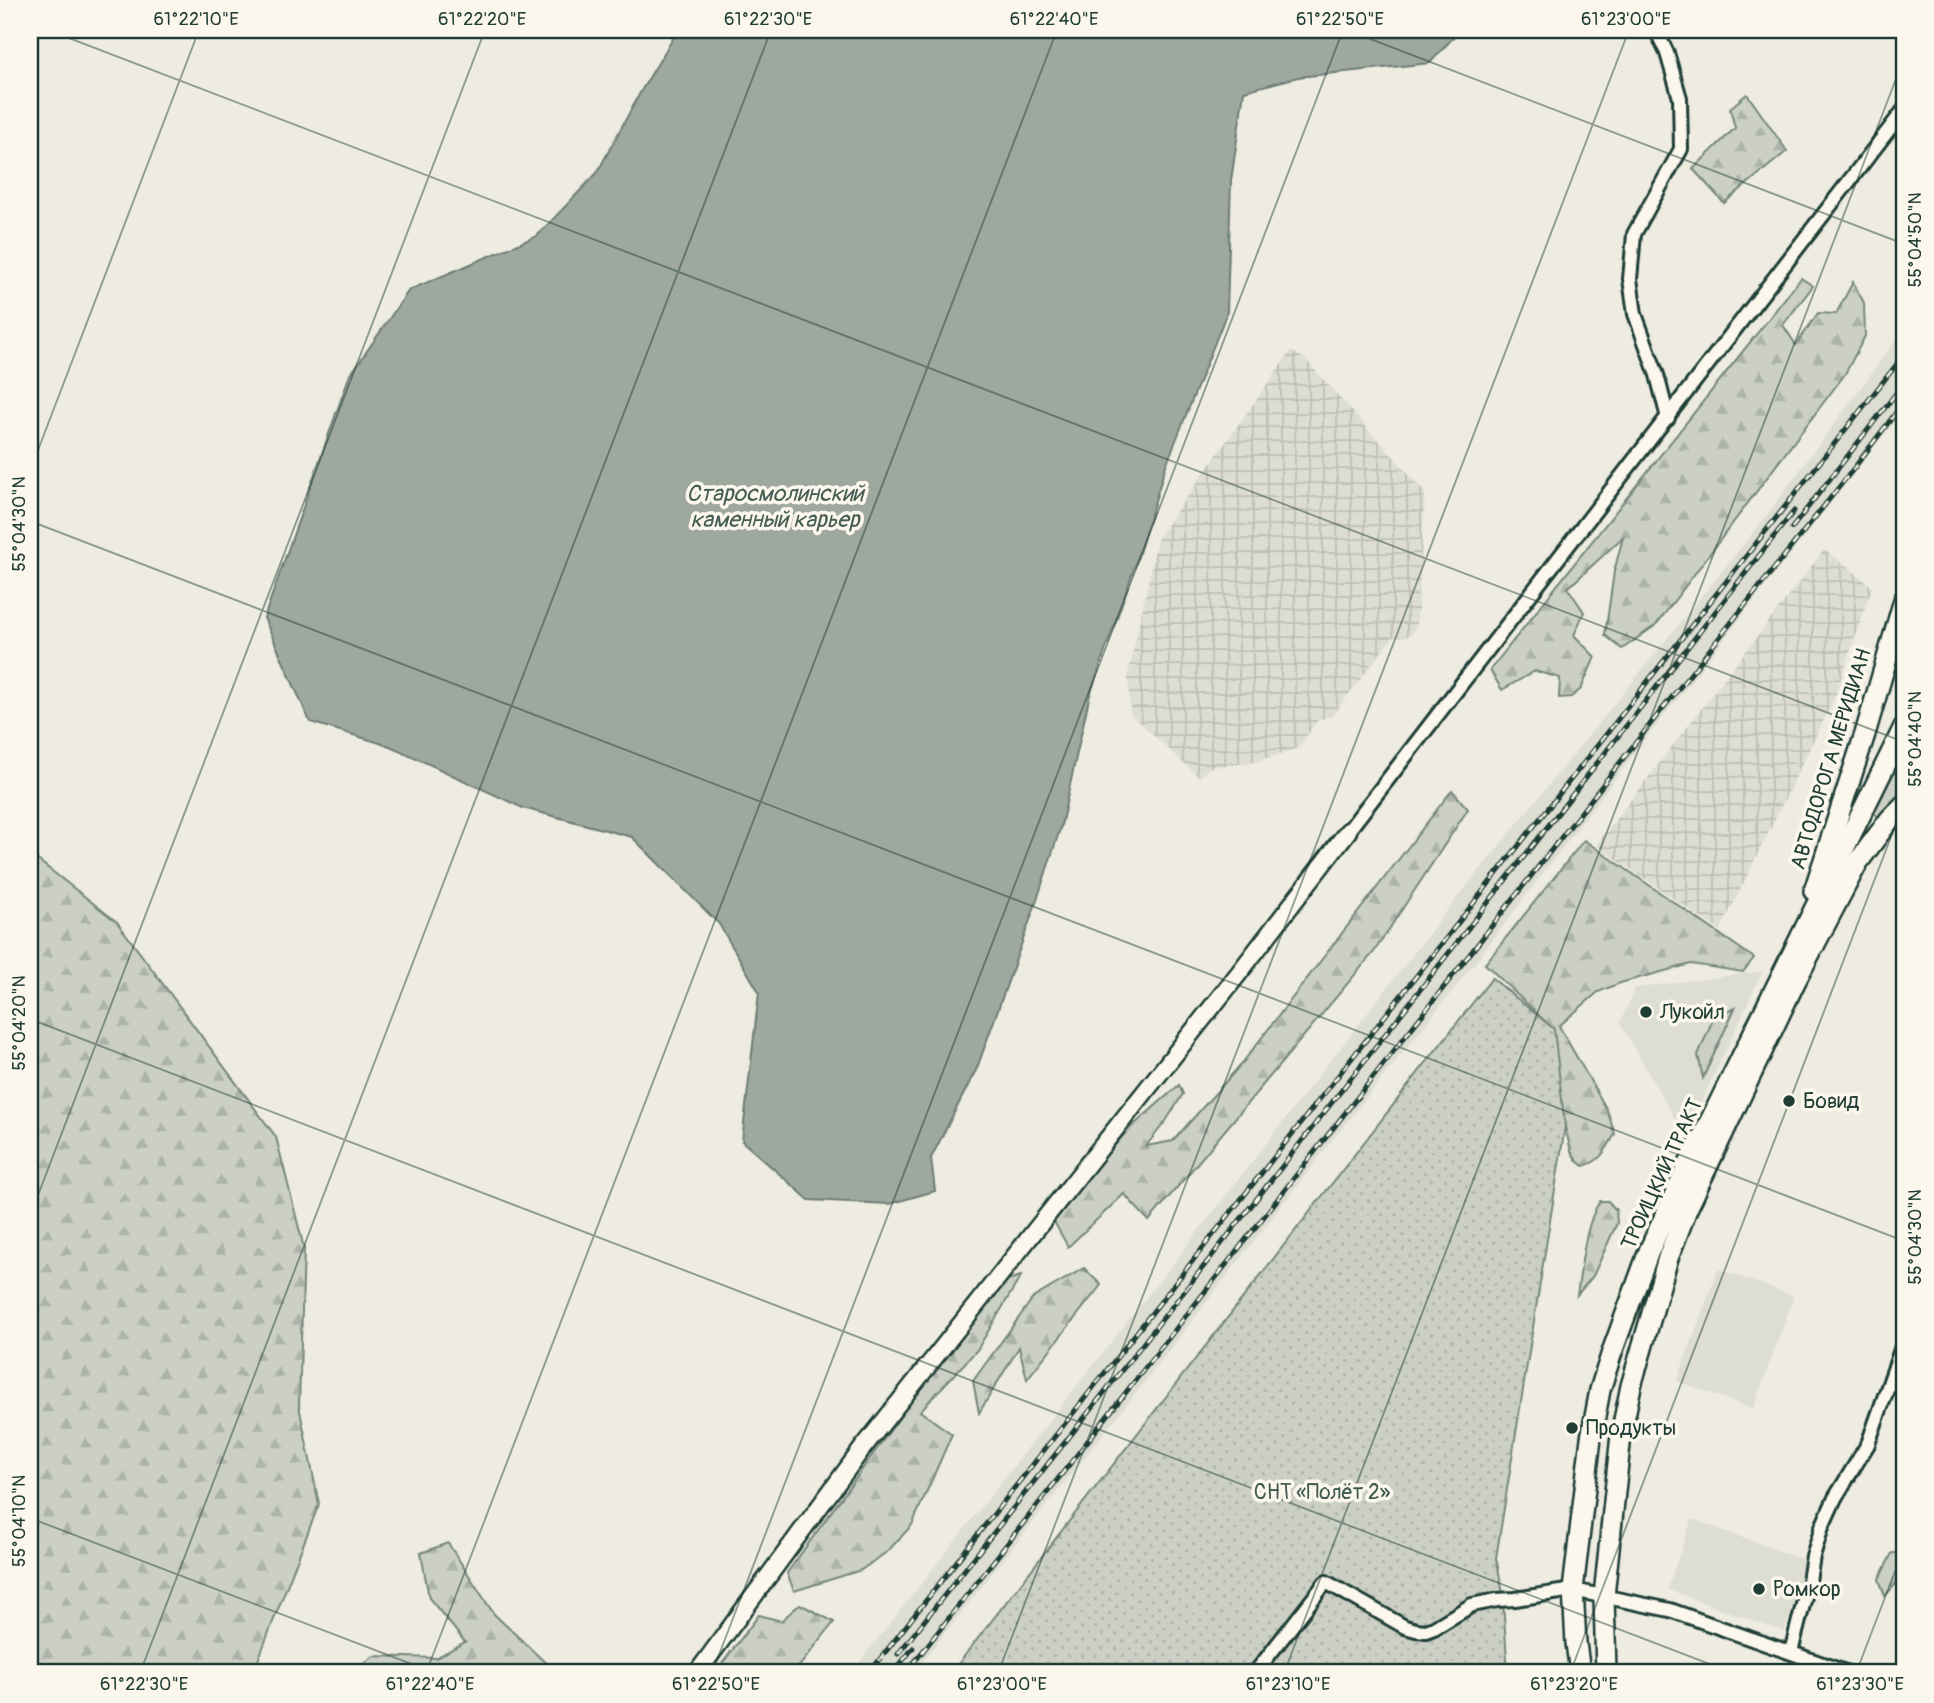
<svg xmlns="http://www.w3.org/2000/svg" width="1934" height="1703" viewBox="0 0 1934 1703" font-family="Pangolin,sans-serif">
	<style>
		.built { fill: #ddddd2 }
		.industrial { fill: url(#industrial-grid) }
		.grass { fill: #cbcfc4; stroke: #75867c; stroke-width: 2 }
		.forest { fill: url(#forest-firs); stroke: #75867c; stroke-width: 2 }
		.garden { fill: url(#garden-dots); stroke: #75867c; stroke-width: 2 }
		.water { fill: #9fa89f; stroke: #6c7d74; stroke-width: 2 }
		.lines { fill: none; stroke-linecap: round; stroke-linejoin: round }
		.street-casing { stroke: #1f3d34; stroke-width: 18 }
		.secondary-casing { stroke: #1f3d34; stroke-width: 21 }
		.primary-casing { stroke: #1f3d34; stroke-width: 24 }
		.street { stroke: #fbf7ec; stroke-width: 12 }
		.secondary { stroke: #fbf7ec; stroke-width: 16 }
		.primary { stroke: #fbf7ec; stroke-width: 19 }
		.rail-casing { stroke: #1f3d34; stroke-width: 5 }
		.rail { stroke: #fbf7ec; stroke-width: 2.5; stroke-dasharray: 8; stroke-linecap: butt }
		.ticks { fill: none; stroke: #1f3d34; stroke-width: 2; stroke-opacity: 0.45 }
		.poi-dot { fill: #1f3d34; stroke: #fbf7ec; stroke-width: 2.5 }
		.labels { text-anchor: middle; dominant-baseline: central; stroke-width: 7; stroke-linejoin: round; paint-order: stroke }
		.street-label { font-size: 21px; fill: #1f3d34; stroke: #fbf7ec }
		.poi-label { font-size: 21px; fill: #1f3d34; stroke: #fbf7ec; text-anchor: start }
		.park-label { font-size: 21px; fill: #415a51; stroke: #fbf7ec }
		.water-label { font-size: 23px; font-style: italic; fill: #455d54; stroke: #fbf7ec }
		.neatline { fill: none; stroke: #1f3d34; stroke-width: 2.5 }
		.ticks-label { font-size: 18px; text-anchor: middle; fill: #1f3d34 }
	</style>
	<defs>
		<pattern id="industrial-grid" width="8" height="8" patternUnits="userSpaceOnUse" patternTransform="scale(1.75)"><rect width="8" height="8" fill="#ddddd2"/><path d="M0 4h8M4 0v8" fill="none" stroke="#bdbfb5"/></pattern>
		<pattern id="forest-firs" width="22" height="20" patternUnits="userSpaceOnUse" patternTransform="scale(1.75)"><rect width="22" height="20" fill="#cbcfc4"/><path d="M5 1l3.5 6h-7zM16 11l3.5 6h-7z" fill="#aeb3a9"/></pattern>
		<pattern id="garden-dots" width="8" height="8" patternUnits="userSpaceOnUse" patternTransform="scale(1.75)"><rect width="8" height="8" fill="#cbcfc4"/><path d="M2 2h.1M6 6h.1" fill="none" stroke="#aeb3a9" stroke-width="1.8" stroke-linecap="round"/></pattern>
	</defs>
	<rect width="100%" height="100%" fill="#eeece1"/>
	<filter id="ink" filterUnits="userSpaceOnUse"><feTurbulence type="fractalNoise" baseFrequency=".0143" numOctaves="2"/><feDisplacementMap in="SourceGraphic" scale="14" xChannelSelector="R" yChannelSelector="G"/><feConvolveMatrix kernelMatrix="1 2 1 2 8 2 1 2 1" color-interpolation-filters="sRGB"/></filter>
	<g filter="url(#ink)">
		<g class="built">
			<polygon points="1904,329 1904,409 1630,759 1478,959 1331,1142 1140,1388 913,1673 851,1673 1171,1266 1449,908 1760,524"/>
			<polygon points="1763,971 1685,1137 1620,1023 1635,988"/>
			<polygon points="1718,1269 1794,1296 1753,1409 1677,1381"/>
			<polygon points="1692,1519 1810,1562 1784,1632 1667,1589"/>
		</g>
		<g class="industrial">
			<polygon points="1291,351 1305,359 1425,492 1417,624 1410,636 1393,637 1332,716 1318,720 1298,748 1255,762 1211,767 1199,777 1130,714 1128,674 1158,537"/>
			<polygon points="1824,550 1846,565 1872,587 1834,699 1720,931 1596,845"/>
		</g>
		<g class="grass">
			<polygon points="1904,742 1904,791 1879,817 1872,812"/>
			<polygon points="1735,1008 1703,1078 1698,1055 1713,1019"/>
		</g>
		<g class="forest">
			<polygon points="1747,94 1787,151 1724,203 1693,169 1735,128 1730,108"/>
			<polygon points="1801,278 1813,286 1783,325 1796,345 1818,313 1836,314 1853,282 1864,303 1865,336 1845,374 1656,625 1622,649 1605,635 1614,572 1623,537 1568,588 1584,612 1574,635 1595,657 1581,689 1571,697 1559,698 1560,678 1535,671 1502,690 1490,670"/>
			<polygon points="1452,790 1468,809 1374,952 1149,1221 1124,1194 1068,1247 1052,1218 1127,1131 1179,1085 1183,1094 1166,1121 1146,1146 1173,1141 1243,1062"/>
			<path d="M1584 840 1754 958 1743 972 1691 964 1620 983 1598 992 1559 1026 1607 1110 1615 1134C1606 1149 1601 1162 1583 1166L1577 1161 1571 1151 1565 1127 1551 1027 1485 964Z"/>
			<polygon points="30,854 117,922 276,1137 304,1248 299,1406 319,1504 253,1673 30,1673"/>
			<path d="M1600 1201H1608L1616 1210 1617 1223 1593 1276 1577 1295C1582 1265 1584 1226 1600 1201Z"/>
			<polygon points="1084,1268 1101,1285 1027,1379 1019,1347 979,1413 973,1381 1033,1298"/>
			<polygon points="1021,1276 977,1350 920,1411 952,1434 912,1525 888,1551 861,1570 794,1591 787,1573 997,1283"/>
			<polygon points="448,1543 494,1614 552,1669 550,1673 350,1673 374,1656 436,1658 465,1642 429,1598 421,1553"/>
			<polygon points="1892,1553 1904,1553 1904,1575 1885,1596 1879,1579"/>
			<polygon points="800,1604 834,1622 794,1673 715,1673 759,1615 781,1621"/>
		</g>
		<polygon class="garden" points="1492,978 1554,1029 1565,1127 1496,1558 1502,1588 1508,1673 951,1673"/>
		<polygon class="water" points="678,30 1460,30 1430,63 1298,77 1244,91 1231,181 1227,312 1165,468 1135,566 1089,698 1061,826 1035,906 977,1068 931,1158 935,1191 889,1204 809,1200 742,1141 759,992 719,924 632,837 523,808 390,746 310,722 264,618 349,377 409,290 537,236 597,173 641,91"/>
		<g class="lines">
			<g class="street-casing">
				<g id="street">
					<polyline points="1656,30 1667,53 1680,98 1681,149 1634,234 1630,279 1635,314 1657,375 1668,418"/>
					<polyline points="1348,831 1904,110"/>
					<polyline points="1791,1652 1809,1581 1813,1556 1822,1527 1835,1498 1868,1444 1904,1341"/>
					<polyline points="1255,1673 1326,1582 1405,1627 1416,1630 1426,1631 1434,1628 1472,1605 1497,1600 1515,1599 1573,1590 1670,1610 1848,1673"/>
				</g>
			</g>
			<g class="secondary-casing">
				<polyline id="secondary" points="697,1673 862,1449 1239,973 1348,831"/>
			</g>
			<g class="primary-casing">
				<g id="primary">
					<polyline points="1814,891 1865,734 1904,600"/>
					<polyline points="1580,1673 1576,1643 1573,1590 1591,1438 1600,1390 1612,1352 1649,1251 1685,1172 1904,727"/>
					<polyline points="1606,1673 1604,1596 1621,1435 1631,1386 1668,1258 1687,1209 1796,980 1858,862 1890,819 1904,805"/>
				</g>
			</g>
			<use href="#street" class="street"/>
			<use href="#secondary" class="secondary"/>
			<use href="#primary" class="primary"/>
			<g class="rail-casing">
				<g id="rail">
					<polyline points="1792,528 1904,383"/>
					<polyline points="898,1654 1219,1247 1794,511"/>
					<polyline points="912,1665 1633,746 1851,472 1904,402"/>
					<polyline points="869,1673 1904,355"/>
					<polyline points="893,1673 913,1648"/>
				</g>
			</g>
			<use href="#rail" class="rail"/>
		</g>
	</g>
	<path class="ticks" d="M48 30 1904 742M1347 30 1904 244M30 471 199 30M30 521 1904 1241M30 1019 1733 1673M30 1216 485 30M30 1518 435 1673M140 1673 771 30M426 1673 1057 30M712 1673 1343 30M998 1673 1629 30M1284 1673 1904 58M1570 1673 1904 803M1856 1673 1904 1548"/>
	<g class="poi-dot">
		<circle cx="1646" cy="1012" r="7"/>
		<circle cx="1789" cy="1101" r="7"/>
		<circle cx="1572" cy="1428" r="7"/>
		<circle cx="1759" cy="1589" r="7"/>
	</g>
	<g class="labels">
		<g class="street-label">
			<text transform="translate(1831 759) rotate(-73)">АВТОДОРОГА МЕРИДИАН</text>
			<text transform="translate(1662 1174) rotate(-65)">ТРОИЦКИЙ ТРАКТ</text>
		</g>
		<g class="poi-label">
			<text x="1660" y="1012">Лукойл</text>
			<text x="1803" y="1101">Бовид</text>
			<text x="1586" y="1428">Продукты</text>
			<text x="1773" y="1589">Ромкор</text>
		</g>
		<g class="park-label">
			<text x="1322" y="1492">СНТ «Полёт 2»</text>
		</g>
		<g class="water-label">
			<text x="775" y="493">Старосмолинский<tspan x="775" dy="26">каменный карьер</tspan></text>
		</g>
	</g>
	<rect width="1934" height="1703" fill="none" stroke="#fbf7ec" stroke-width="77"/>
	<rect x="38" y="38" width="1858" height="1626" class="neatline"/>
	<g class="ticks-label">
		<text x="196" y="25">61°22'10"E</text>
		<text x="482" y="25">61°22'20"E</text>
		<text x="768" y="25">61°22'30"E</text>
		<text x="1054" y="25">61°22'40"E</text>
		<text x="1340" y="25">61°22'50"E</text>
		<text x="1626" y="25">61°23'00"E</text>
		<text transform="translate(1915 240) rotate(-90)" y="6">55°04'50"N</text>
		<text transform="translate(19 524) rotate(-90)" y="6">55°04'30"N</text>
		<text transform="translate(1915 739) rotate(-90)" y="6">55°04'40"N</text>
		<text transform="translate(19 1023) rotate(-90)" y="6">55°04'20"N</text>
		<text transform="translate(1915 1237) rotate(-90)" y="6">55°04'30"N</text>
		<text transform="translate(19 1521) rotate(-90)" y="6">55°04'10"N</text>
		<text x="144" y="1690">61°22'30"E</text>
		<text x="430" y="1690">61°22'40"E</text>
		<text x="716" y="1690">61°22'50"E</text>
		<text x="1002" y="1690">61°23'00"E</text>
		<text x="1288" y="1690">61°23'10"E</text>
		<text x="1574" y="1690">61°23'20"E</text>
		<text x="1860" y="1690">61°23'30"E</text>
	</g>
</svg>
